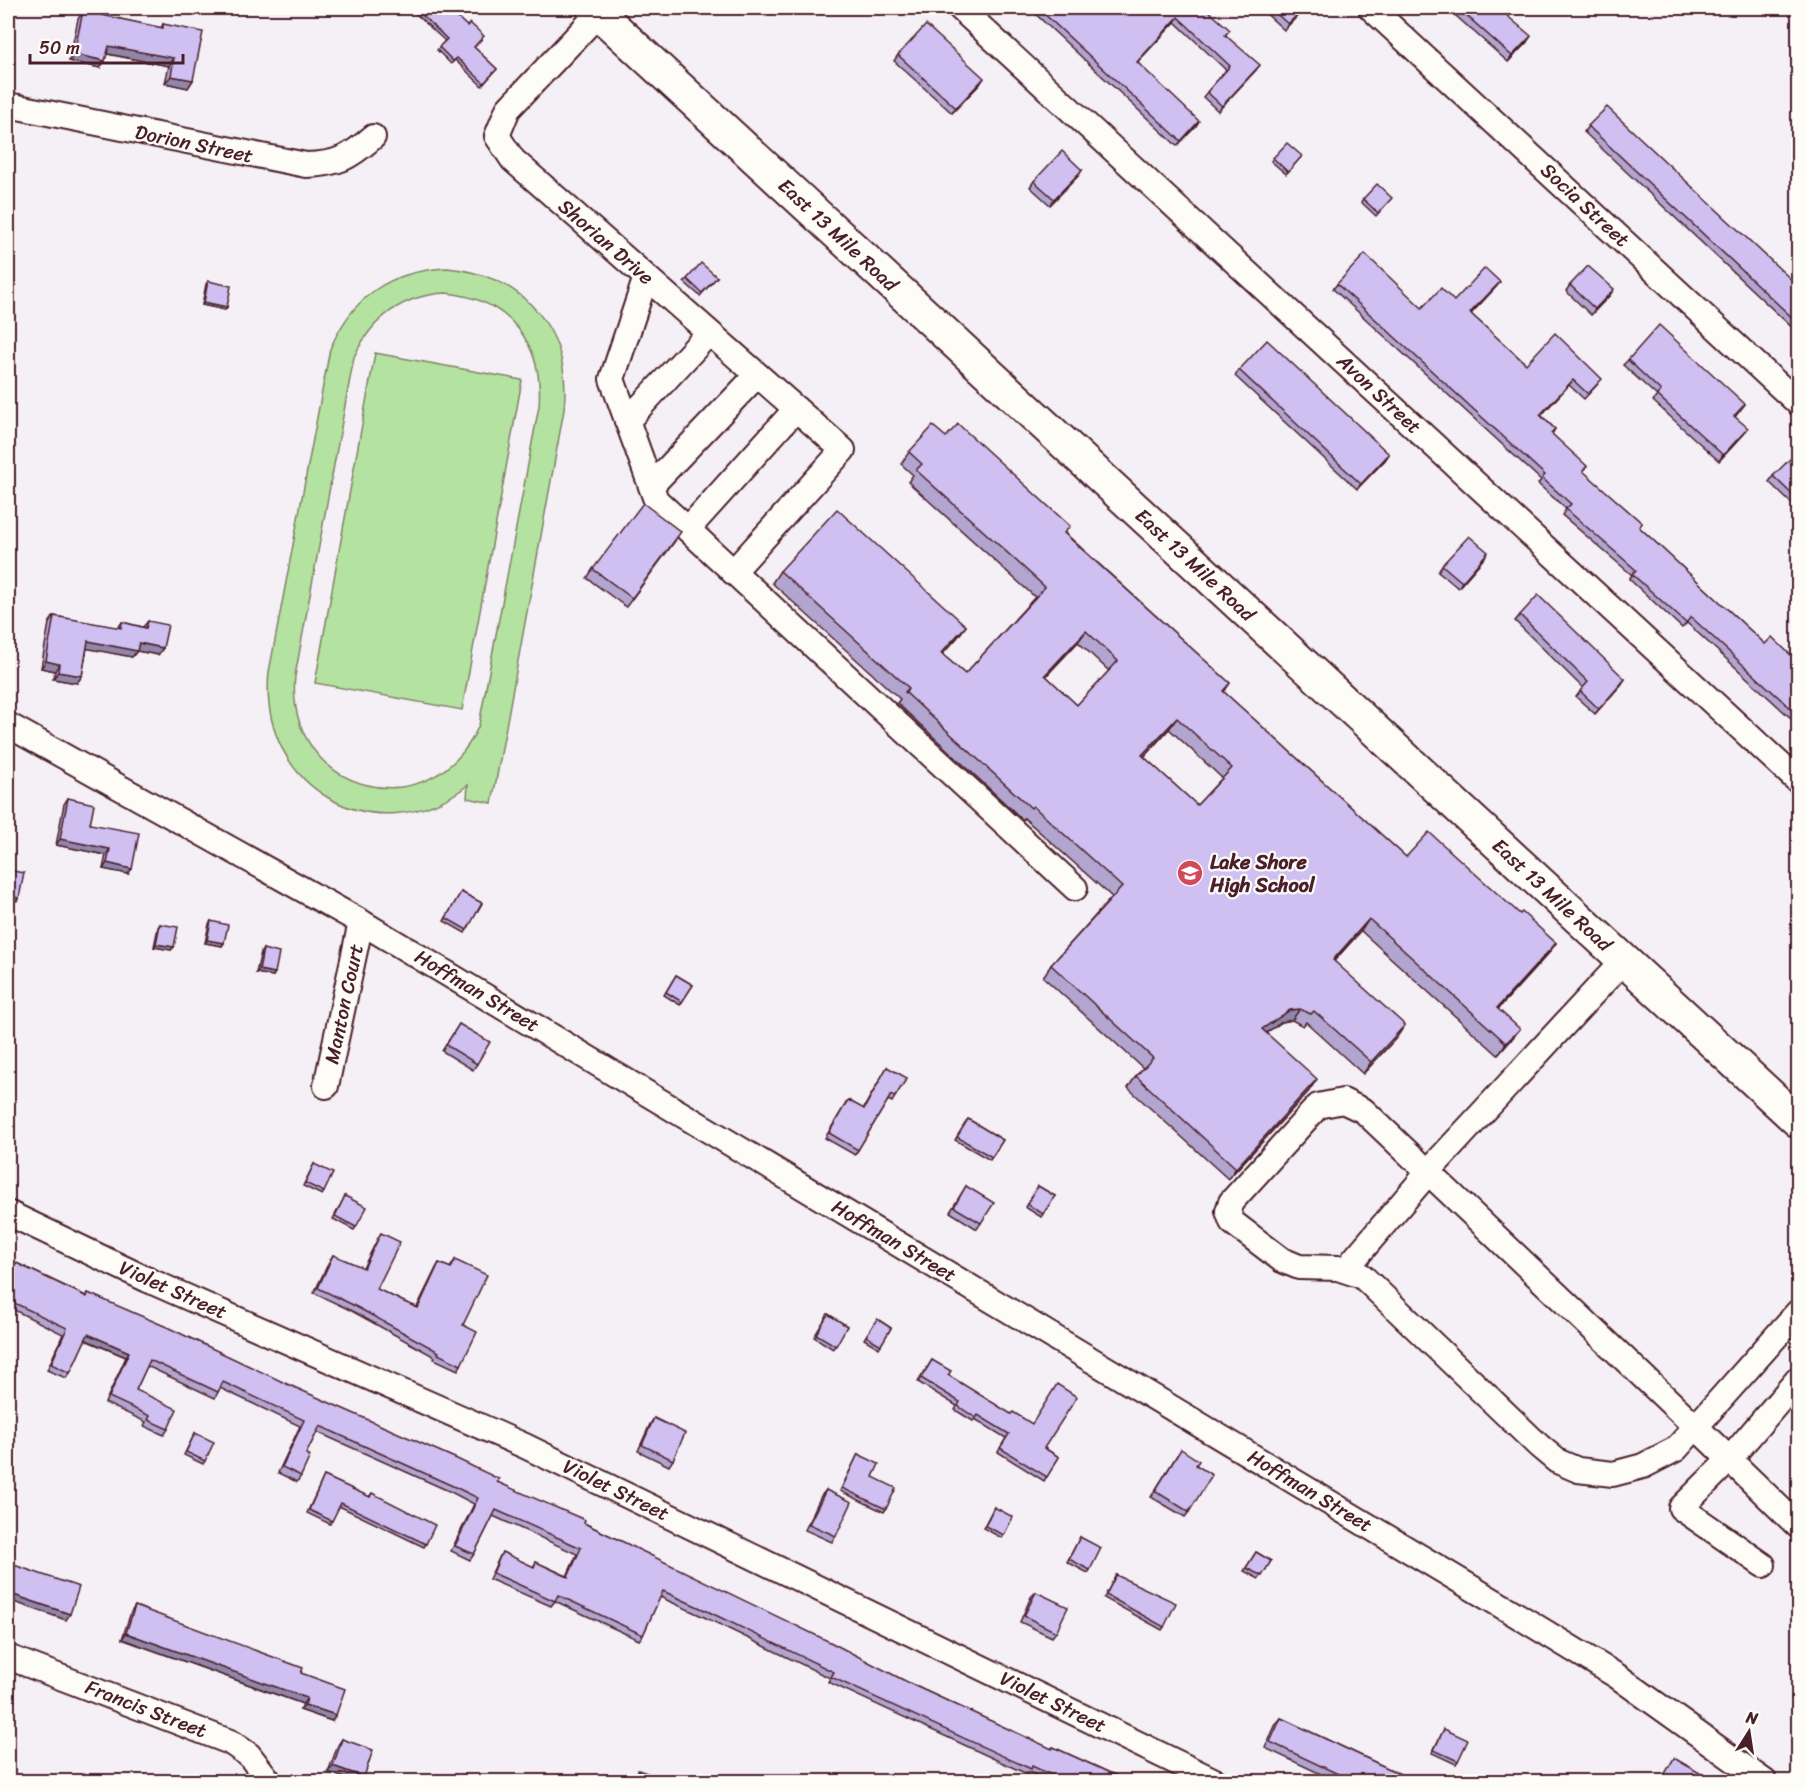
<svg xmlns="http://www.w3.org/2000/svg" width="1806" height="1789" viewBox="0 0 1806 1789" font-family="Sriracha,sans-serif">
	<style>
		.garden { fill: #b4e2a0; stroke: #7f8066; stroke-width: 1.5; fill-rule: evenodd }
		.lines { fill: none; stroke-linecap: round; stroke-linejoin: round }
		.minor-casing { stroke: #4a1f2b; stroke-width: 28 }
		.major-casing { stroke: #4a1f2b; stroke-width: 36 }
		.minor { stroke: #fdfcf7; stroke-width: 24 }
		.major { stroke: #fdfcf7; stroke-width: 32 }
		.wall { fill: #b2a5cf; stroke: #4a1f2b; stroke-width: 1.5; fill-rule: evenodd }
		.shaded-wall { fill: #9186a9; stroke: #4a1f2b; stroke-width: 1.5 }
		.building { fill: #cfc0f1; stroke: #4a1f2b; stroke-width: 1.5; fill-rule: evenodd }
		.labels { text-anchor: middle; dominant-baseline: central; stroke-width: 4.5; stroke-linejoin: round; paint-order: stroke }
		.street-label { font-size: 20px; fill: #4a1f2b; stroke: #fdfcf7 }
		.poi-label { font-size: 20px; font-weight: bold; fill: #4a1f2b; stroke: #fdfcf7; text-anchor: start }
	</style>
	<rect width="100%" height="100%" fill="#f4f0f6"/>
	<filter id="ink" filterUnits="userSpaceOnUse"><feTurbulence type="fractalNoise" baseFrequency=".0167" numOctaves="2"/><feDisplacementMap in="SourceGraphic" scale="12" xChannelSelector="R" yChannelSelector="G"/><feConvolveMatrix kernelMatrix="1 2 1 2 8 2 1 2 1" color-interpolation-filters="sRGB"/></filter>
	<g filter="url(#ink)">
		<g class="garden">
			<path d="M447 268C526 276 572 331 564 410L492 803 467 798 468 785C375 856 257 787 269 672L330 349C353 296 389 271 447 268ZM446 293C509 299 544 344 539 406L479 725C432 832 284 793 295 676L354 357C372 318 403 295 446 293Z"/>
			<polygon points="375,353 522,380 462,710 315,683"/>
		</g>
		<g class="lines">
			<g class="minor-casing">
				<g id="minor">
					<polyline points="960,8 1798,781"/>
					<polyline points="1371,8 1798,403"/>
					<polyline points="599,13 508,109 497,136 513,160 843,450 733,572"/>
					<path d="M8 105 306 165C338 164 349 158 373 137"/>
					<polyline points="646,277 612,379 656,500 1075,888"/>
					<polyline points="627,421 709,333"/>
					<polyline points="651,486 757,375"/>
					<polyline points="688,529 796,409"/>
					<polyline points="8,725 361,922 1497,1603 1617,1676 1765,1782"/>
					<polyline points="326,1086 361,922"/>
					<polyline points="8,1213 148,1280 525,1446 1217,1782"/>
					<polyline points="1345,1270 1437,1162 1623,961"/>
					<path d="M1798 1312 1676 1449 1643 1466 1613 1474 1578 1470 1557 1461 1539 1446 1362 1276 1338 1268 1299 1267 1282 1260 1232 1222 1228 1211 1231 1202 1318 1106 1343 1101 1364 1111 1695 1426C1729 1459 1764 1493 1798 1526"/>
					<polyline points="1763,1565 1681,1508 1729,1460 1798,1379"/>
					<polyline points="8,1657 230,1742 249,1755 270,1782"/>
				</g>
			</g>
			<g class="major-casing">
				<polyline id="major" points="593,8 1798,1121"/>
			</g>
			<use href="#minor" class="minor"/>
			<use href="#major" class="major"/>
		</g>
		<g class="wall">
			<polygon points="420,8 482,39 474,47 497,69 482,86 455,60 451,64 437,50 445,41 415,13"/>
			<polygon points="1029,8 1077,8 1084,14 1150,12 1154,8 1226,35 1256,70 1218,111 1203,97 1226,70 1175,22 1137,62 1196,126 1177,146"/>
			<polygon points="1260,8 1305,8 1284,30"/>
			<polygon points="1447,8 1498,8 1527,42 1508,62"/>
			<polygon points="83,11 161,28 163,24 193,80 188,88 165,83 169,66 107,54 100,68 69,61 78,19"/>
			<polygon points="898,55 980,84 952,113 894,61"/>
			<polygon points="1588,126 1798,286 1798,333 1584,132"/>
			<polygon points="1302,156 1286,174 1271,161 1273,158"/>
			<polygon points="1082,170 1078,176 1050,205 1030,187 1034,181"/>
			<polygon points="1363,199 1389,201 1376,216 1361,202"/>
			<polygon points="717,277 700,296 684,282 687,279"/>
			<polygon points="208,281 227,307 225,310 202,305 206,284"/>
			<polygon points="1500,282 1496,287 1471,314 1526,364 1598,384 1584,399 1569,385 1541,415 1555,429 1552,434 1583,472 1642,523 1639,527 1765,644 1798,662 1798,716 1794,721 1687,623 1682,628 1629,579 1632,575 1562,515 1566,509 1538,484 1541,480 1333,289 1337,284 1422,308 1454,301"/>
			<polygon points="1570,285 1610,295 1591,315 1566,291"/>
			<polygon points="1628,360 1745,404 1735,417 1744,434 1719,461 1653,401 1657,396 1623,365"/>
			<polygon points="1239,370 1389,454 1385,460 1357,489 1235,376"/>
			<path d="M946 437 1065 533 1230 683 1224 692 1406 857 1520 914 1556 943 1548 954 1498 1009 1511 1040 1498 1055 1361 931 1334 961 1397 1037 1363 1074 1306 1022 1303 1026 1292 1020 1282 1022 1266 1033 1309 1091 1228 1179 1128 1088 1136 1076 1143 1068 1043 977 1051 965 1112 897 1024 818 1023 820 897 703 900 699 772 583 780 571 966 626 957 638 942 654 965 674 1035 597 908 482 913 475 901 464 909 452ZM1078 642 1109 671 1077 705 1046 676ZM1169 729 1222 778 1197 805 1144 757Z"/>
			<polygon points="1798,463 1798,506 1796,504 1794,506 1769,482 1773,476"/>
			<polygon points="675,541 626,607 587,578 593,569"/>
			<polygon points="1484,558 1458,588 1438,571 1442,565"/>
			<polygon points="1520,615 1625,679 1595,714 1576,697 1583,688 1515,621"/>
			<polygon points="54,616 118,628 122,622 143,627 148,621 163,648 158,655 137,651 132,657 87,648 82,676 77,683 53,679 55,671 41,668 49,623"/>
			<polygon points="68,798 90,824 128,874 103,869 106,855 56,845 64,804"/>
			<polygon points="461,892 482,903 465,933 444,921"/>
			<polygon points="211,921 224,943 222,946 205,943 209,924"/>
			<polygon points="160,924 174,947 171,950 154,947 158,927"/>
			<polygon points="263,949 273,976 256,973 261,952"/>
			<polygon points="676,975 693,985 680,1005 664,995"/>
			<polygon points="459,1024 477,1064 473,1070 442,1051"/>
			<polygon points="887,1067 895,1097 892,1102 888,1100 855,1155 825,1138 848,1100 863,1109"/>
			<polygon points="968,1119 1003,1140 990,1160 955,1140"/>
			<polygon points="314,1164 324,1192 322,1195 303,1186"/>
			<polygon points="966,1186 981,1223 977,1229 950,1212"/>
			<polygon points="1038,1186 1055,1196 1041,1217 1025,1207"/>
			<polygon points="345,1196 356,1227 354,1230 333,1219"/>
			<polygon points="381,1233 377,1289 404,1302 417,1307 436,1268 439,1263 450,1268 455,1260 463,1325 461,1365 458,1370 434,1359 435,1357 350,1310 314,1293 330,1260 333,1255 363,1268 378,1238"/>
			<polygon points="8,1259 86,1296 88,1293 497,1482 584,1523 915,1686 1051,1749 1053,1747 1130,1782 1050,1782 1029,1772 1027,1774 828,1682 830,1678 702,1616 660,1597 643,1635 639,1640 555,1601 551,1606 489,1579 499,1558 502,1552 533,1567 536,1562 567,1576 577,1554 493,1516 474,1554 470,1560 451,1551 474,1504 451,1492 317,1432 306,1454 301,1476 297,1482 278,1473 300,1426 220,1388 215,1398 147,1366 136,1390 168,1429 164,1435 144,1426 146,1422 105,1403 126,1357 85,1340 70,1373 66,1378 47,1370 63,1334 8,1307"/>
			<polygon points="828,1314 847,1326 833,1349 814,1337"/>
			<polygon points="877,1319 891,1328 879,1348 864,1339"/>
			<polygon points="932,1360 948,1375 1044,1448 1059,1457 1044,1481 998,1452 1006,1438 975,1419 973,1421 955,1410 957,1406 918,1382"/>
			<polygon points="654,1418 673,1460 669,1466 638,1451 650,1424"/>
			<polygon points="195,1433 205,1461 203,1464 184,1455"/>
			<polygon points="858,1454 873,1477 886,1509 884,1512 840,1491"/>
			<polygon points="1177,1455 1196,1465 1189,1512 1185,1517 1151,1497"/>
			<polygon points="324,1476 369,1497 372,1493 426,1544 424,1547 339,1506 330,1524 307,1513"/>
			<polygon points="826,1490 836,1536 832,1542 805,1530 821,1496"/>
			<polygon points="994,1507 1004,1535 1002,1538 983,1528"/>
			<polygon points="1080,1537 1090,1570 1088,1573 1067,1562"/>
			<polygon points="1256,1552 1271,1561 1259,1579 1244,1571"/>
			<polygon points="1116,1575 1164,1627 1162,1630 1104,1598"/>
			<polygon points="1036,1592 1056,1632 1052,1637 1020,1622 1031,1597"/>
			<polygon points="135,1606 301,1673 332,1721 300,1710 303,1704 122,1639 131,1612"/>
			<polygon points="1281,1718 1417,1782 1338,1782 1265,1748 1276,1724"/>
			<polygon points="1444,1729 1458,1761 1456,1764 1432,1753"/>
			<polygon points="342,1739 364,1777 360,1782 356,1782 328,1772 338,1745"/>
		</g>
		<g class="shaded-wall">
			<polygon points="1304,8 1305,8 1303,10 1284,30 1288,24"/>
			<polygon points="1178,17 1175,22 1133,67 1137,62"/>
			<polygon points="1531,36 1527,42 1508,62 1512,56"/>
			<polygon points="109,46 174,58 169,66 103,53"/>
			<polygon points="74,54 105,61 100,68 69,61"/>
			<polygon points="1260,65 1256,70 1218,111 1222,106"/>
			<polygon points="171,76 193,80 188,88 165,83"/>
			<polygon points="984,78 980,84 952,113 956,108"/>
			<polygon points="1199,121 1196,126 1177,146 1181,141"/>
			<polygon points="1082,170 1078,176 1050,205 1054,199"/>
			<polygon points="1500,282 1496,287 1466,319 1470,313"/>
			<polygon points="1614,289 1610,295 1591,315 1595,309"/>
			<polygon points="204,302 227,307 225,310 202,305"/>
			<polygon points="1573,380 1569,385 1537,420 1540,415"/>
			<polygon points="1748,428 1744,434 1719,461 1723,455"/>
			<polygon points="1389,454 1385,460 1357,489 1361,484"/>
			<polygon points="1488,552 1484,558 1458,588 1462,582"/>
			<polygon points="966,626 957,638 933,665 941,653"/>
			<polygon points="1086,631 1078,642 1036,687 1045,675"/>
			<polygon points="88,641 139,643 163,648 158,655 137,651 132,657 84,648"/>
			<polygon points="46,661 59,664 55,671 41,668"/>
			<polygon points="58,672 82,676 77,683 53,679"/>
			<polygon points="1625,679 1621,685 1595,714 1599,709"/>
			<polygon points="1177,718 1169,729 1134,767 1142,755"/>
			<polygon points="60,839 110,849 106,855 56,845"/>
			<polygon points="107,863 132,869 128,874 103,869"/>
			<polygon points="8,896 19,898 17,901 8,899"/>
			<polygon points="1369,919 1361,931 1325,971 1333,960"/>
			<polygon points="207,940 224,943 222,946 205,943"/>
			<polygon points="1556,943 1548,954 1489,1019 1497,1008"/>
			<polygon points="156,944 174,947 171,950 154,947"/>
			<polygon points="259,970 275,973 273,976 256,973"/>
			<polygon points="1300,1009 1292,1020 1282,1022 1254,1041 1262,1029 1290,1010"/>
			<polygon points="1405,1025 1397,1037 1363,1074 1371,1062"/>
			<polygon points="1520,1029 1511,1040 1498,1055 1506,1043"/>
			<polygon points="1317,1079 1309,1091 1228,1179 1236,1168"/>
			<polygon points="88,1334 129,1352 126,1357 84,1339"/>
			<polygon points="8,1593 70,1614 66,1620 8,1600"/>
			<polygon points="126,1633 307,1698 303,1704 122,1639"/>
			<polygon points="305,1705 336,1715 332,1721 300,1710"/>
			<polygon points="333,1766 364,1777 360,1782 356,1782 328,1772"/>
		</g>
		<g class="building">
			<polygon points="420,8 447,8 467,26 470,23 484,36 474,47 497,69 484,83 457,58 453,61 439,47 447,39 417,10"/>
			<polygon points="1038,8 1077,8 1084,14 1090,8 1145,8 1150,12 1154,8 1205,8 1230,30 1225,35 1260,65 1222,106 1207,92 1230,66 1178,17 1137,62 1199,121 1181,141"/>
			<polygon points="1270,8 1304,8 1288,24"/>
			<polygon points="1458,8 1498,8 1531,36 1512,56"/>
			<polygon points="83,11 163,28 163,24 203,32 193,80 171,76 174,58 109,46 105,61 74,54"/>
			<polygon points="926,25 984,78 956,108 898,55"/>
			<polygon points="1607,107 1798,286 1798,323 1588,126"/>
			<polygon points="1287,143 1302,156 1288,172 1273,158"/>
			<polygon points="1062,151 1082,170 1054,199 1034,181"/>
			<polygon points="1377,184 1392,198 1378,213 1363,199"/>
			<polygon points="1365,254 1422,308 1441,288 1454,301 1485,268 1500,282 1470,313 1526,364 1555,333 1602,379 1588,394 1573,380 1540,415 1555,429 1551,433 1587,466 1583,471 1642,523 1639,527 1765,644 1772,637 1798,662 1798,715 1691,617 1686,623 1632,574 1636,570 1566,509 1571,504 1542,478 1545,475 1337,284"/>
			<polygon points="701,263 717,277 702,293 687,279"/>
			<polygon points="1588,266 1614,289 1595,309 1570,285"/>
			<polygon points="208,281 231,286 227,307 204,302"/>
			<polygon points="1659,325 1745,404 1734,416 1748,428 1723,455 1657,395 1661,391 1628,360"/>
			<polygon points="1267,340 1389,454 1361,484 1239,370"/>
			<path d="M958 424 1070 526 1064 533 1230 683 1223 691 1406 857 1429 832 1520 914 1522 912 1556 943 1497 1008 1520 1029 1506 1043 1369 919 1333 960 1405 1025 1371 1062 1314 1011 1311 1014 1300 1009 1290 1010 1262 1029 1317 1079 1236 1168 1136 1076 1153 1058 1051 965 1122 887 1033 806 1031 808 905 692 909 688 780 571 837 509 966 626 941 653 965 674 1045 587 916 470 922 464 909 452 933 426 946 437ZM1086 631 1118 661 1077 705 1045 675ZM1177 718 1232 768 1197 805 1142 755Z"/>
			<polygon points="1792,457 1798,463 1798,500 1773,476"/>
			<polygon points="643,503 681,532 632,598 593,569"/>
			<polygon points="1469,536 1488,552 1462,582 1442,565"/>
			<polygon points="1538,595 1625,679 1599,709 1580,691 1588,682 1520,615"/>
			<polygon points="54,616 121,628 122,622 146,628 148,621 168,625 163,648 139,643 137,651 88,641 82,676 58,672 59,664 46,661"/>
			<polygon points="68,798 94,804 90,824 139,833 132,869 107,863 110,849 60,839"/>
			<polygon points="8,870 24,873 19,898 8,896"/>
			<polygon points="461,892 482,903 467,930 446,918"/>
			<polygon points="211,921 228,925 224,943 207,940"/>
			<polygon points="160,924 178,927 174,947 156,944"/>
			<polygon points="263,949 279,953 275,973 259,970"/>
			<polygon points="676,975 693,985 682,1002 666,992"/>
			<polygon points="459,1024 490,1042 477,1064 446,1045"/>
			<polygon points="887,1067 907,1078 895,1097 891,1095 858,1150 829,1133 848,1100 864,1109"/>
			<polygon points="968,1119 1003,1140 992,1157 957,1137"/>
			<polygon points="314,1164 333,1173 324,1192 305,1183"/>
			<polygon points="966,1186 994,1203 981,1223 954,1207"/>
			<polygon points="1038,1186 1055,1196 1043,1214 1027,1204"/>
			<polygon points="345,1196 367,1207 356,1227 335,1216"/>
			<polygon points="381,1233 400,1242 377,1289 404,1302 418,1308 439,1263 451,1268 455,1260 487,1275 463,1325 477,1332 461,1365 438,1354 439,1352 353,1305 318,1288 333,1255 364,1268"/>
			<polygon points="8,1259 87,1297 88,1293 169,1328 287,1384 457,1459 499,1479 497,1482 585,1520 584,1523 832,1643 915,1686 1052,1749 1053,1747 1130,1782 1062,1782 1063,1780 1032,1766 1031,1769 831,1677 834,1672 705,1610 663,1591 643,1635 558,1595 555,1601 493,1573 502,1552 534,1567 536,1562 568,1577 581,1548 496,1510 474,1554 455,1546 478,1498 455,1487 320,1426 306,1454 310,1456 301,1476 282,1467 304,1420 223,1382 218,1392 150,1360 136,1390 177,1409 168,1429 148,1420 150,1416 109,1397 129,1352 88,1334 70,1373 51,1364 67,1328 8,1300"/>
			<polygon points="828,1314 847,1326 836,1346 816,1334"/>
			<polygon points="877,1319 891,1328 881,1345 866,1336"/>
			<polygon points="932,1360 951,1371 948,1375 1011,1414 1013,1412 1032,1424 1057,1384 1077,1397 1044,1448 1059,1457 1047,1477 1000,1448 1009,1434 978,1415 976,1418 958,1406 960,1402 921,1378"/>
			<polygon points="654,1418 685,1433 673,1460 642,1445"/>
			<polygon points="195,1433 214,1442 205,1461 186,1452"/>
			<polygon points="1181,1449 1199,1461 1196,1465 1212,1475 1189,1512 1155,1491"/>
			<polygon points="858,1454 879,1464 873,1477 896,1488 886,1509 842,1488"/>
			<polygon points="324,1476 370,1497 372,1493 435,1525 426,1544 341,1503 332,1521 309,1510"/>
			<polygon points="826,1490 852,1502 836,1536 809,1524"/>
			<polygon points="994,1507 1013,1517 1004,1535 985,1526"/>
			<polygon points="1080,1537 1101,1548 1090,1570 1069,1559"/>
			<polygon points="1256,1552 1271,1561 1262,1576 1246,1568"/>
			<polygon points="8,1563 79,1587 70,1614 8,1593"/>
			<polygon points="1116,1575 1176,1603 1164,1627 1106,1595"/>
			<polygon points="1036,1592 1068,1607 1056,1632 1024,1616"/>
			<polygon points="135,1606 303,1668 301,1673 345,1689 336,1715 305,1705 307,1698 126,1633"/>
			<polygon points="1281,1718 1417,1782 1355,1782 1270,1742"/>
			<polygon points="1444,1729 1468,1740 1458,1761 1434,1750"/>
			<polygon points="342,1739 373,1750 364,1777 333,1766"/>
			<polygon points="1674,1758 1715,1782 1660,1782"/>
			<polygon points="638,1770 662,1778 661,1782 634,1782"/>
		</g>
	</g>
	<defs>
		<g id="school-disc" transform="scale(1.35)"><circle r="9.5" fill="#d1495b" stroke="#fdfcf7"/><path d="M0-5L7-2L0 1L-7-2ZM-4 1L0 2.5L4 1V4Q0 6-4 4Z" fill="#fff"/></g>
	</defs>
	<g fill-rule="evenodd">
		<use href="#school-disc" x="1190" y="873"/>
	</g>
	<g class="labels">
		<g class="street-label">
			<text transform="translate(194 144) rotate(12)">Dorion Street</text>
			<text transform="translate(1585 205) rotate(43)">Socia Street</text>
			<text transform="translate(838 235) rotate(43)">East 13 Mile Road</text>
			<text transform="translate(606 242) rotate(41)">Shorian Drive</text>
			<text transform="translate(1379 394) rotate(43)">Avon Street</text>
			<text transform="translate(1195 565) rotate(43)">East 13 Mile Road</text>
			<text transform="translate(1552 895) rotate(43)">East 13 Mile Road</text>
			<text transform="translate(477 991) rotate(31)">Hoffman Street</text>
			<text transform="translate(344 1004) rotate(-78)">Manton Court</text>
			<text transform="translate(894 1241) rotate(31)">Hoffman Street</text>
			<text transform="translate(173 1290) rotate(24)">Violet Street</text>
			<text transform="translate(616 1490) rotate(26)">Violet Street</text>
			<text transform="translate(1310 1491) rotate(31)">Hoffman Street</text>
			<text transform="translate(1053 1702) rotate(26)">Violet Street</text>
			<text transform="translate(146 1709) rotate(21)">Francis Street</text>
		</g>
		<g class="poi-label">
			<text x="1210" y="862">Lake Shore<tspan x="1210" dy="23">High School</tspan></text>
		</g>
	</g>
	<rect width="1806" height="1789" fill="none" stroke="#fdfcf7" stroke-width="30"/>
	<rect x="15" y="15" width="1776" height="1759" fill="none" stroke="#4a1f2b" stroke-width="2" filter="url(#ink)"/>
	<g transform="translate(1749 1732) rotate(12)" stroke="#fdfcf7" stroke-width="4.5" paint-order="stroke">
	<path d="M0-4.5L10 22L0 15L-10 22Z" fill="#4a1f2b"/>
	<text y="-9" font-size="16" font-weight="bold" text-anchor="middle" fill="#4a1f2b">N</text>
	</g>
	<path d="M30 54v9h153v-9" fill="none" stroke="#4a1f2b" stroke-width="3"/>
	<text x="39" y="54" font-size="18" fill="#4a1f2b" stroke="#fdfcf7" stroke-width="4.5" paint-order="stroke">50 m</text>
</svg>
